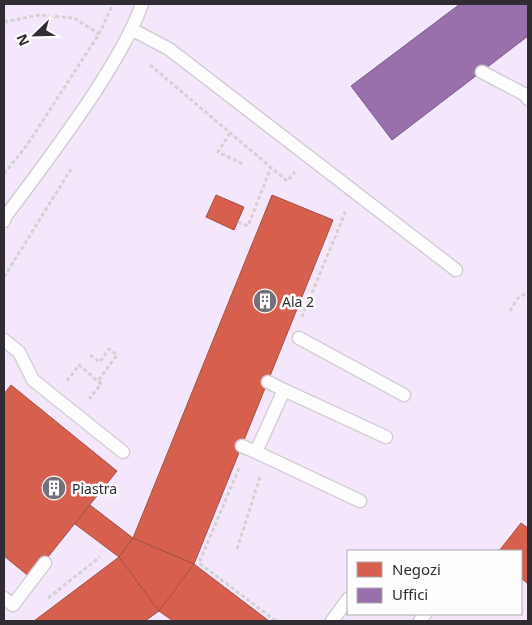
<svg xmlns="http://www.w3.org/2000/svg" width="532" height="625" viewBox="0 0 532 625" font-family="'Noto Sans',sans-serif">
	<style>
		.built { fill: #f4e7fb; fill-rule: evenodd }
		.shops { fill: #d6604d; stroke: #a45046 }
		.offices { fill: #9970ab; stroke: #7a5c87 }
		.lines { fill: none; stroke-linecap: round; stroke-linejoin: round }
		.service-casing { stroke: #d3cdd5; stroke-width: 15 }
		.path { stroke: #d3d1d3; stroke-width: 3; stroke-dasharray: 4 2.5; stroke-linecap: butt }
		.service { stroke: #fefdfe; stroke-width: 12 }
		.labels { text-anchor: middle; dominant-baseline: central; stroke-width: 5; stroke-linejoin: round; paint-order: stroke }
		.poi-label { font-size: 14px; fill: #312c34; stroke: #fdfdfd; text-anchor: start }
	</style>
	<rect width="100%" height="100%" fill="#f5eff8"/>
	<path class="built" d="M4 4H528V621H4ZM348 551H521V614H348Z"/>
	<g class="shops">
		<polygon points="216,195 244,207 234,230 206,217"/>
		<polygon points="272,195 333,220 194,564 133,538"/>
		<polygon points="11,385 117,471 31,578 4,556 4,394"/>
		<polygon points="90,505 133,538 119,557 75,524"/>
		<polygon points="521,523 528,528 528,584 521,578 521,551 499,551"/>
		<polygon points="133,538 194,564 159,611 119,557"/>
		<polygon points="119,557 159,611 145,621 34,621"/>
		<polygon points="194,564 269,621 173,621 159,611"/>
	</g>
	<polygon class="offices" points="460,4 528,4 528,36 392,140 351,86"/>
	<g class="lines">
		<g class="service-casing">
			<g id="service">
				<polyline points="133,30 169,49 456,270"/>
				<polyline points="482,72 524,94 528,99"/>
				<path d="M4 221 5 217C36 176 65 137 93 95 112 65 130 37 142 4"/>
				<polyline points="299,338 404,395"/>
				<polyline points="4,340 19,352 33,380 123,452"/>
				<polyline points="268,382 284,390"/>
				<polyline points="242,446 256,452"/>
				<polyline points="360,501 256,452 284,390 386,437"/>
				<polyline points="4,598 13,605 45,563"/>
				<polyline points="332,621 348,599"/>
				<polyline points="420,621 425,614"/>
			</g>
		</g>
		<g class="path">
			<polyline points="4,22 39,15 74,18 99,34"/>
			<polyline points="150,65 287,181 295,172"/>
			<polyline points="230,133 218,152 243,164"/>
			<polyline points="4,174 27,145 99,34 113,4"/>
			<polyline points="238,222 248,226 271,167"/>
			<polyline points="4,277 71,169"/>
			<polyline points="510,311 517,299 528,292"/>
			<polyline points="302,317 345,213 343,212"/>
			<polyline points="90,355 100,362 109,349 117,355 98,381"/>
			<polyline points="67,381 79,365 101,384 89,399"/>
			<polyline points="239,468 199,563 276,621"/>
			<polyline points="237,549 260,477"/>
			<polyline points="48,598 100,557"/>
		</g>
		<use href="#service" class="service"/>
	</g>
	<defs>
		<g id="building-disc" transform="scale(1.25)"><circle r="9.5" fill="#767079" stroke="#fdfdfd"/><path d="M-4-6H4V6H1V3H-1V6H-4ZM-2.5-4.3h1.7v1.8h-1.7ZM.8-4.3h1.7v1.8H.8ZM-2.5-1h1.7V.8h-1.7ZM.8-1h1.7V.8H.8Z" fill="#fff"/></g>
	</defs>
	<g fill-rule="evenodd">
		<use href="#building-disc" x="265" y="301"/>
		<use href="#building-disc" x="54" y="488"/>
	</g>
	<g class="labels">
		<g class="poi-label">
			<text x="282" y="301">Ala 2</text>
			<text x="72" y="488">Piastra</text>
		</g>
	</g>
	<rect width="532" height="625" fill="none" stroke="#312c34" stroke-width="10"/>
	<rect x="347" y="550" width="175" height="65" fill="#fdfdfd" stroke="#aba9ad"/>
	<rect x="357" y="562" width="25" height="15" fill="#d6604d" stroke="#aba9ad"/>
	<text x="392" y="575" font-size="15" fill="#312c34">Negozi</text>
	<rect x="357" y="588" width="25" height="15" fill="#9970ab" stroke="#aba9ad"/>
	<text x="392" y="600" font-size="15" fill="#312c34">Uffici</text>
	<g transform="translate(35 35) rotate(247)" stroke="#fdfdfd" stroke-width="4" paint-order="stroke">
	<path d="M0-4L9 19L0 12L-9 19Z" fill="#312c34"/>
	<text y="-8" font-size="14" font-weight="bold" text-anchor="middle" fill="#312c34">N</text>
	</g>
</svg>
